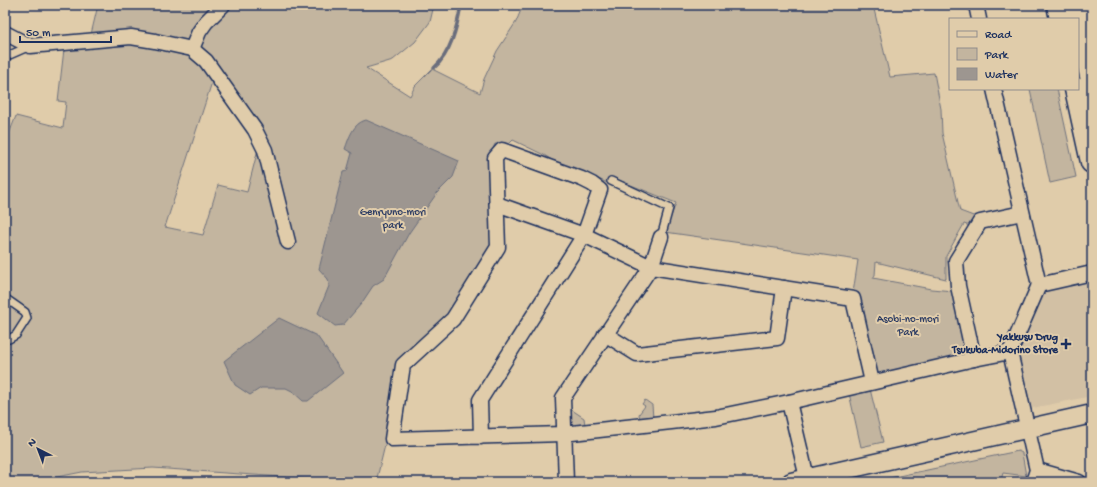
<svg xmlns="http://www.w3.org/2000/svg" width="1097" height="487" viewBox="0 0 1097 487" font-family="'Gochi Hand',sans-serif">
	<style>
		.built { fill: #d2c0a4 }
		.green { fill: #c3b59f; stroke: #6f727e; fill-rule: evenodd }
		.water { fill: #9d9690; stroke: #696d7c }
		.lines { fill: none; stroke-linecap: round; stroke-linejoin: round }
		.stream { stroke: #696d7c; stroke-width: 3.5 }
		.service-casing { stroke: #1b2f5e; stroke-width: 10 }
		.minor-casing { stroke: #1b2f5e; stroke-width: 17 }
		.tertiary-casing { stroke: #1b2f5e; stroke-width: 21 }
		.primary-casing { stroke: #1b2f5e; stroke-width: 25 }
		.service { stroke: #e0ccaa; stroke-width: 7 }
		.minor { stroke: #e0ccaa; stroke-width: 14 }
		.tertiary { stroke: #e0ccaa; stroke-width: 18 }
		.primary { stroke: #e0ccaa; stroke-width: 22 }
		.poi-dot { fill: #1b2f5e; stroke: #e0ccaa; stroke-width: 1.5 }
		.labels { text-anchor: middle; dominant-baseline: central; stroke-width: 4; stroke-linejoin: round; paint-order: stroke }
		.park-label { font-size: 11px; fill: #2c3c64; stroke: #e0ccaa }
		.poi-label { font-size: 11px; font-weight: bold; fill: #1b2f5e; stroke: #e0ccaa; text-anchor: end }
	</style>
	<rect width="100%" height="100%" fill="#e0ccaa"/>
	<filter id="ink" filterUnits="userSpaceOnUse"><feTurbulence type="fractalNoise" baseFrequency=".025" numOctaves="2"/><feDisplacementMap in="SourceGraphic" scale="8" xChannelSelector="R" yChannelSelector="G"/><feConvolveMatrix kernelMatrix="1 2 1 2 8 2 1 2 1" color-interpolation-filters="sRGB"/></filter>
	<g filter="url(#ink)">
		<polygon class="built" points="1092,281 1092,396 1033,408 1030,405 1017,350 1040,295 1046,290"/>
		<g class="green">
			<path d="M98 5H434L430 22 415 42 393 60 366 68 410 96 415 86 432 69 480 93 484 79 497 51 516 22 523 5H873L890 77 934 73 941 109 942 133 960 211 976 217 970 226 964 224 946 256V279L876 262 875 275 873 278 931 289 953 291 967 351 963 356 880 375 875 371 859 293H853L858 260 665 232 676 203 611 177 608 183 555 162 544 155 513 140 508 145 495 144 489 158 493 246 449 314 398 361 387 437 376 482H355L153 468 82 472 32 482H5V144L16 116 63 128 66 102 58 101 64 49 88 47ZM213 79 259 145 247 192 218 185 203 235 165 227Z"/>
			<polygon points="1030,89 1057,89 1076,177 1050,183"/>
			<polygon points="870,389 883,442 861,447 849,393"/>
			<polygon points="645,400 652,405 653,418 640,420 639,414 645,406 642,404"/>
			<polygon points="569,408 584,418 585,425 573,426 569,423"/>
			<polygon points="1018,451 1022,453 1026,476 1003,473 1001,480 988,482 870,482"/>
		</g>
		<g class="water">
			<path d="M366 120 459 161 453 177 437 193 409 233 384 279 373 286 361 304 343 325 335 326 318 313 329 286 328 279 319 269 343 172 347 171 352 153 345 149C349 138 353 123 366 120Z"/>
			<polygon points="279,318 317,336 343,373 308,401 303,401 292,391 286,388 261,388 250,395 235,385 224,361"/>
		</g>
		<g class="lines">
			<path class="stream" d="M434 68C451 53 457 27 461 5"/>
			<g class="service-casing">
				<g id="service">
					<polyline points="5,57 30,46"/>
					<polyline points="611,181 669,208 661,237"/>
					<polyline points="5,298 25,312 27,318 16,335 9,339"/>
				</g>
			</g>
			<g class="minor-casing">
				<g id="minor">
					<polyline points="976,5 979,19"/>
					<polyline points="5,33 30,46 131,37 155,41 192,49 206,61 255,130 265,150 288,242"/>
					<polyline points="192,49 199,32 206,22 223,5"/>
					<polyline points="994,89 1039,285"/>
					<polyline points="497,204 584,235 651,267 853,299 872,382"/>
					<polyline points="605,334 637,354 777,338 784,288"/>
					<polyline points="974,359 958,286 956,261 980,222 1022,213"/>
					<polyline points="789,402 808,482"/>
					<polyline points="481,437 480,400 584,235 600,190 592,184 582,179 502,150 495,158 498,247 453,319 403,365 392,439 563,434 716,417 789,402 974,359 1010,352"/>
					<polyline points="1037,470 1079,482"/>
					<polyline points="566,482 563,398 651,267 661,237"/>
					<polyline points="1033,482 1037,470 1010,352 1039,285 1092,273"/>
				</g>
			</g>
			<g class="tertiary-casing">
				<polyline id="tertiary" points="791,482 1092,414"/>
			</g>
			<g class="primary-casing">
				<g id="primary">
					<polyline points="1058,5 1061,19"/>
					<polyline points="1075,5 1092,80"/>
					<polyline points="1076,89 1092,162"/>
				</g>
			</g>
			<use href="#service" class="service"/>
			<use href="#minor" class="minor"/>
			<use href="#tertiary" class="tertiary"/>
			<use href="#primary" class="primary"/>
		</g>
	</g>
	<path class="poi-dot" d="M1064 338h4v4h4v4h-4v4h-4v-4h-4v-4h4z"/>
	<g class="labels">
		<g class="park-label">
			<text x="393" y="213">Genryuno-mori<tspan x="393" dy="13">park</tspan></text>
			<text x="908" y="320">Asobi-no-mori<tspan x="908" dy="13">Park</tspan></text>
		</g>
		<g class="poi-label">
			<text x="1058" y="338">Yakkusu Drug<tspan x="1058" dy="13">Tsukuba-Midorino Store</tspan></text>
		</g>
	</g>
	<rect width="1097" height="487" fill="none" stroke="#e0ccaa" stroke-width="20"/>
	<rect x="10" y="10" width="1077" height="467" fill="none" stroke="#1b2f5e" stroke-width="1.5" filter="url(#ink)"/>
	<rect x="949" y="18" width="130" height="72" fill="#e0ccaa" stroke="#918d8c"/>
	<rect x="957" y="31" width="20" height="6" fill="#e0ccaa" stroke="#918d8c"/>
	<text x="985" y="38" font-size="12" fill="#1b2f5e">Road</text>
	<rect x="957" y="48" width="20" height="12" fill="#c3b59f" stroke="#918d8c"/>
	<text x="985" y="58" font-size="12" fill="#1b2f5e">Park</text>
	<rect x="957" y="68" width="20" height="12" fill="#9d9690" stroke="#918d8c"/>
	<text x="985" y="78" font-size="12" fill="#1b2f5e">Water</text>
	<g transform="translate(38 449) rotate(318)" stroke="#e0ccaa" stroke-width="3" paint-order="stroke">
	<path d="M0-3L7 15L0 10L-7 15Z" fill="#1b2f5e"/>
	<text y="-6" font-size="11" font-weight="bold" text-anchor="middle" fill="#1b2f5e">N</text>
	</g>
	<path d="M20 36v6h91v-6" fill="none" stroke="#1b2f5e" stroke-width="2"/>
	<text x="26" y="36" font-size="12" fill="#1b2f5e" stroke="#e0ccaa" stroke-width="3" paint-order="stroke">50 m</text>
</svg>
